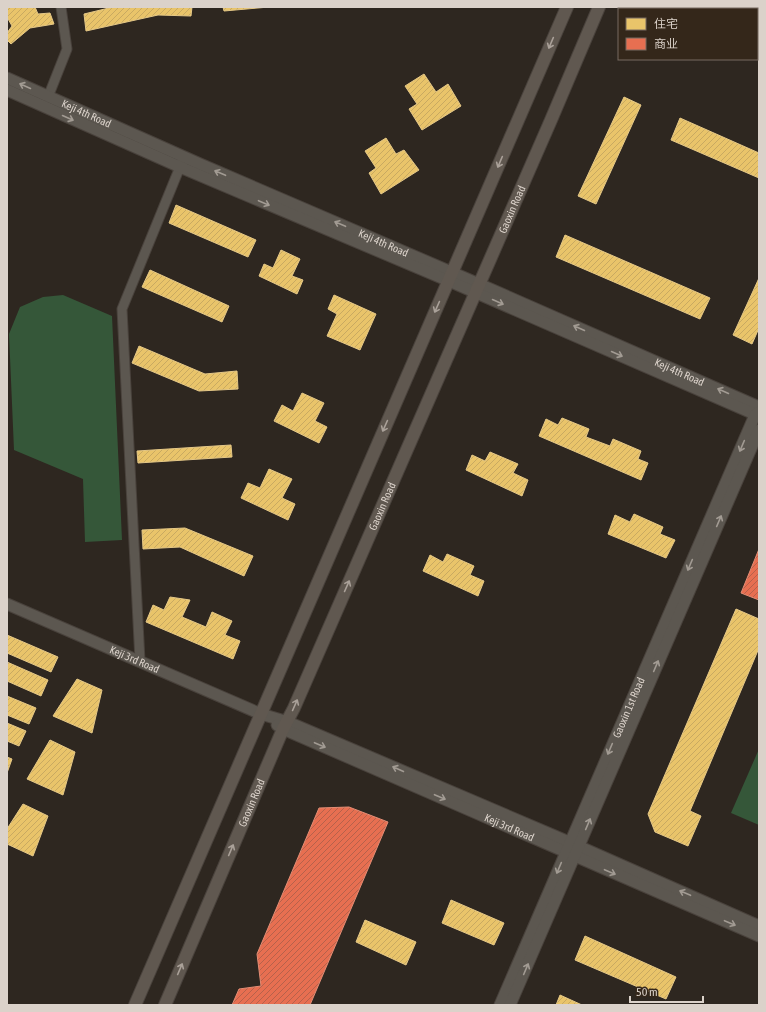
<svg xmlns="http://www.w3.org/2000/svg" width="766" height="1012" viewBox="0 0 766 1012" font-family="'Asap Condensed','Noto Sans SC',sans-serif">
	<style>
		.grass { fill: #355739 }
		.homes { fill: url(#homes-hatch); stroke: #e5c887 }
		.shops { fill: url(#shops-hatch); stroke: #e38d75 }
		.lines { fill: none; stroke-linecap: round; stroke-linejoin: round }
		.minor-casing { stroke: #49423c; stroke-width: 11 }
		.tertiary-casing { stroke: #49423c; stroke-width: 13 }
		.secondary-casing { stroke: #49423c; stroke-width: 14 }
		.minor { stroke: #5c5750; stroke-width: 9 }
		.tertiary { stroke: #5c5750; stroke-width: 11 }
		.secondary { stroke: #605850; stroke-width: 12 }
		.oneway { stroke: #aaa199 }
		.oneway2 { stroke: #a29b93 }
		.labels { text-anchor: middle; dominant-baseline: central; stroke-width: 4; stroke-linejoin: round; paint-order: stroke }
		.street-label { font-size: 11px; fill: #dbd2ca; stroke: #34271a }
	</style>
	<defs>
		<pattern id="homes-hatch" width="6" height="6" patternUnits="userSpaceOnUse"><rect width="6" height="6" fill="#e9c46a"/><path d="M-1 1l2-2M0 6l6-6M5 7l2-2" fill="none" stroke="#c8a961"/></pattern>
		<pattern id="shops-hatch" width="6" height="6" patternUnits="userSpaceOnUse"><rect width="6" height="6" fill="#e76f51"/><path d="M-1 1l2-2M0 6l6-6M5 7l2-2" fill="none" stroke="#b6614b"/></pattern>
	</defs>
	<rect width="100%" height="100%" fill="#2e2720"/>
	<g class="grass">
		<polygon points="63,295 112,316 122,540 85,542 83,479 14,450 9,334 20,307 43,297"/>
		<polygon points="759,749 759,825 731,813"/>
	</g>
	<g class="homes">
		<polygon points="8,7 35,7 38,14 50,13 54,24 30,28 11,44 7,40 7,33 12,26 7,17 7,8"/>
		<polygon points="113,7 192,7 191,16 158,15 86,31 84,14"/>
		<polygon points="223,7 269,7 224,11"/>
		<polygon points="424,74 436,92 448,84 461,106 422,130 409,109 417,104 405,86"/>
		<polygon points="624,97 641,105 596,204 578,196"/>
		<polygon points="680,118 759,153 759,178 671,140"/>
		<polygon points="386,138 396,154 404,150 419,170 381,194 369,173 376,168 365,151"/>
		<polygon points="176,205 256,240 248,257 169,223"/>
		<polygon points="565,235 710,298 700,319 556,257"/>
		<polygon points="281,250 300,259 292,276 303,280 297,294 259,276 264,264 273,268"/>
		<polygon points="150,270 229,306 222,322 142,287"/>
		<polygon points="759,278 759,328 752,344 733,335"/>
		<polygon points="334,295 376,314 360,350 327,336 337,314 328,309"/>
		<polygon points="139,346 205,374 237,371 238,389 199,391 132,363"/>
		<polygon points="302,393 324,403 315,421 327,427 319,443 274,421 282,405 293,411"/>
		<polygon points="562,418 589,429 586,437 610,446 613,439 641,451 638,459 648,463 641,480 539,436 546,419 558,425"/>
		<polygon points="231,445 232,457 138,463 137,451"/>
		<polygon points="490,452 518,464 513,473 528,480 522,496 466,470 472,455 485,461"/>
		<polygon points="269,469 292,479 282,498 295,504 288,520 241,498 248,483 260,488"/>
		<polygon points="634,514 663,527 660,534 675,540 666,558 608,534 615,515 630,522"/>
		<polygon points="185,528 253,556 244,576 180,547 143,549 142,530"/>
		<polygon points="447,554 474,566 470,575 484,581 478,596 423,571 430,555 443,562"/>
		<polygon points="170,597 190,600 182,617 206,627 212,612 232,621 225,635 240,641 233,659 146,622 153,605 164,610"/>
		<polygon points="736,609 759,619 759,648 690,811 701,816 688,846 655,832 648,814"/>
		<polygon points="7,635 58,657 51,672 7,653"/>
		<polygon points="7,662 48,680 41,696 7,681"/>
		<polygon points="77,679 102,690 92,733 53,716"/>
		<polygon points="7,696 36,708 29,724 7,715"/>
		<polygon points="7,723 26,731 19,746 7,741"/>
		<polygon points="50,740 75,752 63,795 27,779"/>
		<polygon points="7,757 12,759 7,773"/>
		<polygon points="23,804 48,816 33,856 7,844 7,829"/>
		<polygon points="451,900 504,923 494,945 442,923"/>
		<polygon points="365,920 416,942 406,965 356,942"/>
		<polygon points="585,936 676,977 666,999 575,960"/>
		<polygon points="560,995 582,1005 556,1005"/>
	</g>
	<g class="shops">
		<polygon points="657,7 742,7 741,9 662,9"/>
		<polygon points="759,549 759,600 741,593"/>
		<polygon points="349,807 388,822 310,1005 232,1005 239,989 261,986 257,954 319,808"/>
	</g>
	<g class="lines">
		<g class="minor-casing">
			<g id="minor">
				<polyline points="48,97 67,49 61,7"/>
				<polyline points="140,661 122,309 182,162"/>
			</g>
		</g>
		<g class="tertiary-casing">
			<g id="tertiary">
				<path id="s1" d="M7 78 200 164 479 284 759 407"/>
				<polyline points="7,90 180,167 449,281 759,416"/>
				<path id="s2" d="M7 604 261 714 288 722 569 842 759 926"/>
				<path id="s3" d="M277 725 283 729 759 936"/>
				<path id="s4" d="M500 1005 755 415 759 412"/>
				<polyline points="510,1005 759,430"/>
			</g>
		</g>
		<g class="secondary-casing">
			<g id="secondary">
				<polyline points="135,1005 567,7"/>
				<path id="s5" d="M165 1005 283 729 294 708 551 120 599 7"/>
			</g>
		</g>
		<use href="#minor" class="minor"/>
		<use href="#tertiary" class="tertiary"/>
		<use href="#secondary" class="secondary"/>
	</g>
	<defs><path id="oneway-shaft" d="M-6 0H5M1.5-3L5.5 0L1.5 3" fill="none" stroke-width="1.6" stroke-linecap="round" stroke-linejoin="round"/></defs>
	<g class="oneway">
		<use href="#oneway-shaft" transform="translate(551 43) rotate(113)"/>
		<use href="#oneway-shaft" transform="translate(500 162) rotate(113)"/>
		<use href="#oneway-shaft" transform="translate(437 307) rotate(114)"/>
		<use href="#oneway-shaft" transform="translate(385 426) rotate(114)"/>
		<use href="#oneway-shaft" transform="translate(347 586) rotate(-66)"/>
		<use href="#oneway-shaft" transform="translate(295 705) rotate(-66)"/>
		<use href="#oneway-shaft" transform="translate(231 850) rotate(-67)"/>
		<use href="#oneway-shaft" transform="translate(180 969) rotate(-67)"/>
	</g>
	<g class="oneway2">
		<use href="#oneway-shaft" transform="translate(25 86) rotate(-156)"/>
		<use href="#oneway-shaft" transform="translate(68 118) rotate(24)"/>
		<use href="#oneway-shaft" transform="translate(220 173) rotate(-157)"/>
		<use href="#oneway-shaft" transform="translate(264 203) rotate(23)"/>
		<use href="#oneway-shaft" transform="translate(340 224) rotate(-157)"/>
		<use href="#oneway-shaft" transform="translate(498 302) rotate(24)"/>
		<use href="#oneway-shaft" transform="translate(579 328) rotate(-156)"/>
		<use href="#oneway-shaft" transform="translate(617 354) rotate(24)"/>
		<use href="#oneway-shaft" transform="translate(723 391) rotate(-156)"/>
		<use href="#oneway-shaft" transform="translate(742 446) rotate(113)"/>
		<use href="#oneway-shaft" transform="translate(719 521) rotate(-67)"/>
		<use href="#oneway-shaft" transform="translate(690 565) rotate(113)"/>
		<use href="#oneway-shaft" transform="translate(656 666) rotate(-67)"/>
		<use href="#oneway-shaft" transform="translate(320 745) rotate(23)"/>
		<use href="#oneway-shaft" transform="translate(610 749) rotate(113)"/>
		<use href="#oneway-shaft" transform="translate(398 769) rotate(-156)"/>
		<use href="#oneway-shaft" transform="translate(440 797) rotate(23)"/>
		<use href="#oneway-shaft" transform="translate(588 824) rotate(-67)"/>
		<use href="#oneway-shaft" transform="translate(559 868) rotate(113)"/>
		<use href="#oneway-shaft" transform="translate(610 872) rotate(23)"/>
		<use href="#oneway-shaft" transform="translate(685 893) rotate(-157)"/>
		<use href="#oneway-shaft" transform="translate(730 923) rotate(23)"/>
		<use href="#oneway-shaft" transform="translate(526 969) rotate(-67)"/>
	</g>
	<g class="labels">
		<g class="street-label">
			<text stroke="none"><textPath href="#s1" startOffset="87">Keji 4th Road</textPath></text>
			<text stroke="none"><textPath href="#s5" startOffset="868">Gaoxin Road</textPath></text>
			<text stroke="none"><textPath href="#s1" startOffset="411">Keji 4th Road</textPath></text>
			<text stroke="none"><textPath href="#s1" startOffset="734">Keji 4th Road</textPath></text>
			<text stroke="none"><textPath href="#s5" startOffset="544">Gaoxin Road</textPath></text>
			<text stroke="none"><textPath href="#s2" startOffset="139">Keji 3rd Road</textPath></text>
			<text stroke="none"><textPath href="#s4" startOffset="324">Gaoxin 1st Road</textPath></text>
			<text stroke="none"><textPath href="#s5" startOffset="220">Gaoxin Road</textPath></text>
			<text stroke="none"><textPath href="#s3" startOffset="254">Keji 3rd Road</textPath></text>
		</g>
	</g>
	<rect width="766" height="1012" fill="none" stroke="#dbd2ca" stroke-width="16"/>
	<rect x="618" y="8" width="140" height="52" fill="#34271a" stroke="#776b60"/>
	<rect x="626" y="18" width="20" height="12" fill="#e9c46a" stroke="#776b60"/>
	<text x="654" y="28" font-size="12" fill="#dbd2ca">住宅</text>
	<rect x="626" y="38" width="20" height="12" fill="#e76f51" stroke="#776b60"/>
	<text x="654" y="48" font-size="12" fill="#dbd2ca">商业</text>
	<path d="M630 996v6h73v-6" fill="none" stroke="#dbd2ca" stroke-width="2"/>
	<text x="636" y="996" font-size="12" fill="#dbd2ca" stroke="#34271a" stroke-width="3" paint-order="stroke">50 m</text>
</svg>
